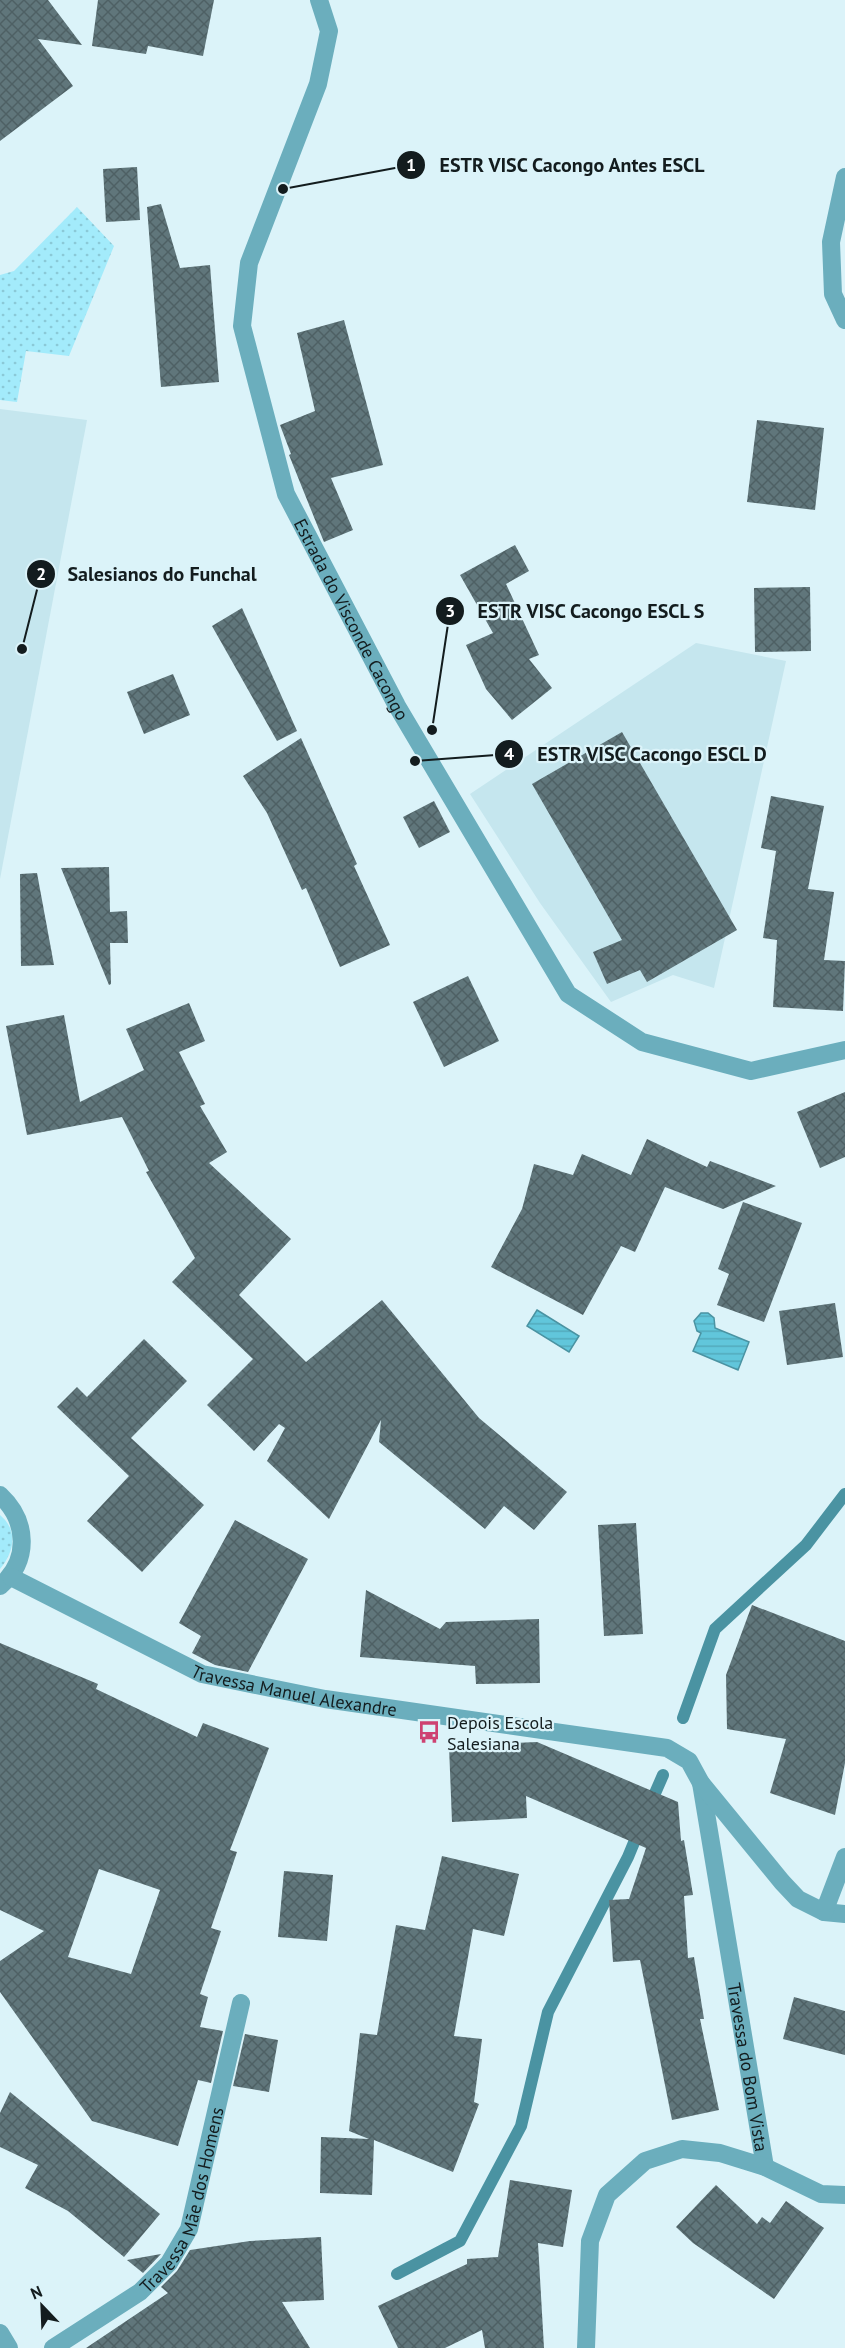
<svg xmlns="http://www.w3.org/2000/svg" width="845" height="2348" viewBox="0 0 845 2348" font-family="'PT Sans',sans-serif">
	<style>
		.built { fill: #c5e6ee }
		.grass { fill: url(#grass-dots) }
		.water { fill: url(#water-rules); stroke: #4a93a2; stroke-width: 1.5 }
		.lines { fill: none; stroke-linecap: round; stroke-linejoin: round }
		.stream { stroke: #4a93a2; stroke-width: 12 }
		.building { fill: url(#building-cross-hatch); fill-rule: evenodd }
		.minor { stroke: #6baebd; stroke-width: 18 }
		.tertiary { stroke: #6baebd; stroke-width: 18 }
		.labels { text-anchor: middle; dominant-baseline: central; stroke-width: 4.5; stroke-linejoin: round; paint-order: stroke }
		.street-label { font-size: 18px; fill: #131c1e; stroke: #dbf3f9 }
		.poi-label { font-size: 18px; fill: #131c1e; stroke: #dbf3f9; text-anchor: start }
		.leader { fill: none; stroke: #131c1e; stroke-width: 2 }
		.callout-dot { fill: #131c1e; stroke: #dbf3f9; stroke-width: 2 }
		.mark-label { font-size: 18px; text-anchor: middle; font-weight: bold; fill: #fff }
		.callout-label { font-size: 20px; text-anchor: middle; font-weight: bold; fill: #131c1e; stroke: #dbf3f9; stroke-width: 4.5; stroke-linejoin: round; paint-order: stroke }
	</style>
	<defs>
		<pattern id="grass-dots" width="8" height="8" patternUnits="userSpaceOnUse" patternTransform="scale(1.5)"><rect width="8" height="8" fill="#a3ebfb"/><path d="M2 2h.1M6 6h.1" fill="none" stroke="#8bc9d7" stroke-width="1.8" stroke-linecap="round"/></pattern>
		<pattern id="water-rules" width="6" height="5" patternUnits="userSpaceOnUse" patternTransform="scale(1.5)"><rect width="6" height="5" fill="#61c6db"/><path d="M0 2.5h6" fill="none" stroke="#53aabc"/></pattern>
		<pattern id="building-cross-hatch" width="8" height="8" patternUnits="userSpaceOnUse" patternTransform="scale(1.5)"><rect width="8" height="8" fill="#60767b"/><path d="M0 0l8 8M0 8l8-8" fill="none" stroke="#4e6064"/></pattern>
	</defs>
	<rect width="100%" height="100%" fill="#dbf3f9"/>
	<g class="built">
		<polygon points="0,409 87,420 0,879"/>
		<polygon points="696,643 786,661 714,988 673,975 611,1002 540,903 470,794"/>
	</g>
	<g class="grass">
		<polygon points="77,207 114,246 69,356 26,351 17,402 0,400 0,275 14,271"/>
		<path d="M0 1515C19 1531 14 1552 0 1569Z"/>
	</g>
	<g class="water">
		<polygon points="537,1310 579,1336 569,1352 527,1326"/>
		<polygon points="701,1313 708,1313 714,1318 715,1328 749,1342 738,1370 693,1351 701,1333 697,1331 694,1321"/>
	</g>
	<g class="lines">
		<g class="stream">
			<polyline points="683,1718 715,1629 806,1545 845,1494"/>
			<polyline points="649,1807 663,1775"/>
			<polyline points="397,2274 460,2241 521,2126 548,2012 628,1857 640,1828"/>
		</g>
	</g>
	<g class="building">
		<polygon points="0,0 48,0 82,45 38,39 73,86 0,141"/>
		<polygon points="98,0 214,0 203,56 148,46 146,54 92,46"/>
		<polygon points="137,167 140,220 106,222 103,169"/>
		<polygon points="161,204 180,268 210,265 219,382 161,387 147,207"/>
		<polygon points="344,320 383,465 331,478 353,530 324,542 289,455 291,454 280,425 315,411 297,333"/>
		<polygon points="757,420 824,428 815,510 747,502"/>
		<polygon points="515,545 529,571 506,584 539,655 529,659 552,688 512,720 486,689 466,645 493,633 460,575"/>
		<polygon points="810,587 811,651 755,652 754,588"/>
		<polygon points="242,608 297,731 277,741 212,626"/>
		<polygon points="173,674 190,715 144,734 127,692"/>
		<polygon points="622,732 737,930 647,982 640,970 607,984 593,952 622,940 532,784"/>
		<polygon points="301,738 357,864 354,866 390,945 340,967 306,888 302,890 267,813 243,776"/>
		<polygon points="771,796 824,806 808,889 834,892 824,960 845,961 843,1011 773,1007 777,940 763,938 776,851 761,848"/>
		<polygon points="434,801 450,832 419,848 403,817"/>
		<polygon points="109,867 110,912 127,911 128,943 110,943 111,984 109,985 61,868"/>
		<polygon points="37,873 54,965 21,966 20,874"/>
		<polygon points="468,976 499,1041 444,1067 413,1002"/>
		<polygon points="189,1003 205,1041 179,1052 205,1104 200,1106 227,1152 209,1163 291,1239 239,1295 306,1362 382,1300 479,1418 567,1492 534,1530 504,1506 485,1529 379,1442 381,1420 329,1519 267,1461 285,1428 279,1424 254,1451 207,1405 253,1359 172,1282 195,1258 146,1172 149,1171 122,1117 27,1135 6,1026 64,1015 80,1102 144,1070 126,1029"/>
		<polygon points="845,1092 845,1157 820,1168 797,1112"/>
		<polygon points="647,1139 707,1167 710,1161 776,1186 723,1209 665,1187 635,1252 621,1246 583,1315 491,1267 522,1209 534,1164 573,1175 582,1154 631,1175"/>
		<polygon points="743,1202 802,1223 764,1322 717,1305 729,1274 718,1269"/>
		<polygon points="835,1303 843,1357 787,1365 779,1311"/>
		<polygon points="144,1339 187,1381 131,1438 204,1505 142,1572 87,1521 129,1476 57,1407 77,1387 87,1397"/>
		<polygon points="235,1520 308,1559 248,1672 215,1665 192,1653 201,1636 179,1623"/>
		<polygon points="636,1523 643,1634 604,1636 598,1525"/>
		<polygon points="366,1590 440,1629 446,1622 539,1619 540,1683 476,1684 475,1666 360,1657"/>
		<polygon points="752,1605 845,1641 845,1763 835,1815 770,1793 786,1739 727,1729 726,1675"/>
		<path d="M0 1643 98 1684 96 1689 197 1737 203 1723 269 1748 230 1850 237 1852 211 1928 221 1931 200 1994 208 1997 200 2027 223 2031 211 2083 198 2080 178 2146 92 2121 0 1992V1961L44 1931 0 1910ZM99 1869 160 1890 131 1974 68 1957Z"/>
		<polygon points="537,1742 678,1802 681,1841 684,1840 693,1895 684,1896 688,1958 694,1957 704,2019 700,2019 719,2110 672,2120 640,1960 613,1962 609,1900 629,1899 646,1848 526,1796 527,1818 452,1822 449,1746"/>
		<polygon points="442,1856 519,1874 504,1936 473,1929 454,2036 482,2039 474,2102 479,2104 453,2172 374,2140 372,2195 320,2193 321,2137 369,2139 349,2131 360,2033 377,2035 396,1925 425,1930"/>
		<polygon points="284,1871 333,1875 327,1941 278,1937"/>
		<polygon points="794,1997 845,2011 845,2055 783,2039"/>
		<polygon points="245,2034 278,2040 269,2092 233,2086"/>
		<polygon points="10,2092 160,2214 124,2257 68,2211 25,2188 38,2165 0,2147 0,2113"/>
		<polygon points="510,2180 572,2190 563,2247 538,2243 544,2348 485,2348 482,2330 445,2348 398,2348 378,2306 467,2264 467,2259 498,2257"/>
		<polygon points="716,2185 757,2224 762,2217 770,2223 786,2201 824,2228 774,2299 693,2243 676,2227"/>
		<polygon points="321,2237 324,2300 282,2302 310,2348 86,2348 168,2293 161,2287 177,2271 190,2250 250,2241"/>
		<polygon points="161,2254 143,2273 127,2260"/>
	</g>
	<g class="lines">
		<g class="minor">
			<polyline points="845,177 831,242 833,294 845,320"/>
			<path id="s1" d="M701 1783 765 2167"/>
			<polyline points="824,1912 845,1914"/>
			<path id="s2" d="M53 2348 140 2292 169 2263 189 2229 241 2003"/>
			<polyline points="586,2348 590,2241 607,2195 645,2161 682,2149 720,2153 765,2167 821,2194 845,2195"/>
		</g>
		<g class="tertiary">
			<path id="s3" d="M319 0 329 31 318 84 249 263 242 326 286 494 397 706 568 994 642 1042 751 1071 845 1050"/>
			<path d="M0 1495C28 1521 30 1561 0 1586"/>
			<path id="s4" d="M11 1577 202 1674 325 1699 667 1748 689 1761 701 1783 782 1882 798 1899 824 1912 845 1857"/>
			<polyline points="0,2333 9,2348"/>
		</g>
	</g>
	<defs>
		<g id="bus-bare" transform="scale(1.8)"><path d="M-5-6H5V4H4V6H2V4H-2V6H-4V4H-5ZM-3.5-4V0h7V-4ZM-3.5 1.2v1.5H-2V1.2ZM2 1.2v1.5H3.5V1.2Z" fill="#ce4272" stroke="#dbf3f9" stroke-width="2.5" paint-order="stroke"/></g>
	</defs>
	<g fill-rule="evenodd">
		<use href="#bus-bare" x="429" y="1732"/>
	</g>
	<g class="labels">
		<g class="street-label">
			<text stroke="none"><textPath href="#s3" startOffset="657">Estrada do Visconde Cacongo</textPath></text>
			<text stroke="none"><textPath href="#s4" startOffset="308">Travessa Manuel Alexandre</textPath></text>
			<text stroke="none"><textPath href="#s1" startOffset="288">Travessa do Bom Vista</textPath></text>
			<text stroke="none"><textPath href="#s2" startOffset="208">Travessa Mãe dos Homens</textPath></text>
		</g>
		<g class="poi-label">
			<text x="447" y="1722">Depois Escola<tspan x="447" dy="21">Salesiana</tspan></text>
		</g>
	</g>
	<path class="leader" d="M283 189L411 165M22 649L41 574M432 730L450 611M415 761L509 754"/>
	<g class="callout-dot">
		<circle cx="283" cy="189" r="6"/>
		<circle cx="22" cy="649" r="6"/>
		<circle cx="432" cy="730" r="6"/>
		<circle cx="415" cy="761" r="6"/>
		<circle cx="411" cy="165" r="15"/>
		<circle cx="41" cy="574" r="15"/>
		<circle cx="450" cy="611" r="15"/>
		<circle cx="509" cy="754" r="15"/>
	</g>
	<g class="mark-label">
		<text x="411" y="171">1</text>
		<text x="41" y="580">2</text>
		<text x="450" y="617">3</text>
		<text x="509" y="760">4</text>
	</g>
	<g class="callout-label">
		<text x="572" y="172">ESTR VISC Cacongo Antes ESCL</text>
		<text x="162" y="581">Salesianos do Funchal</text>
		<text x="591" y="618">ESTR VISC Cacongo ESCL S</text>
		<text x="652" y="761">ESTR VISC Cacongo ESCL D</text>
	</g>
	<g transform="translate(42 2306) rotate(337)" stroke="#dbf3f9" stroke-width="4.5" paint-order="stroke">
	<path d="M0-4.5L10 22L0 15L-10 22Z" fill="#131c1e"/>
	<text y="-9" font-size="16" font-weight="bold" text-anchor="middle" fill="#131c1e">N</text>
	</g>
</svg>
